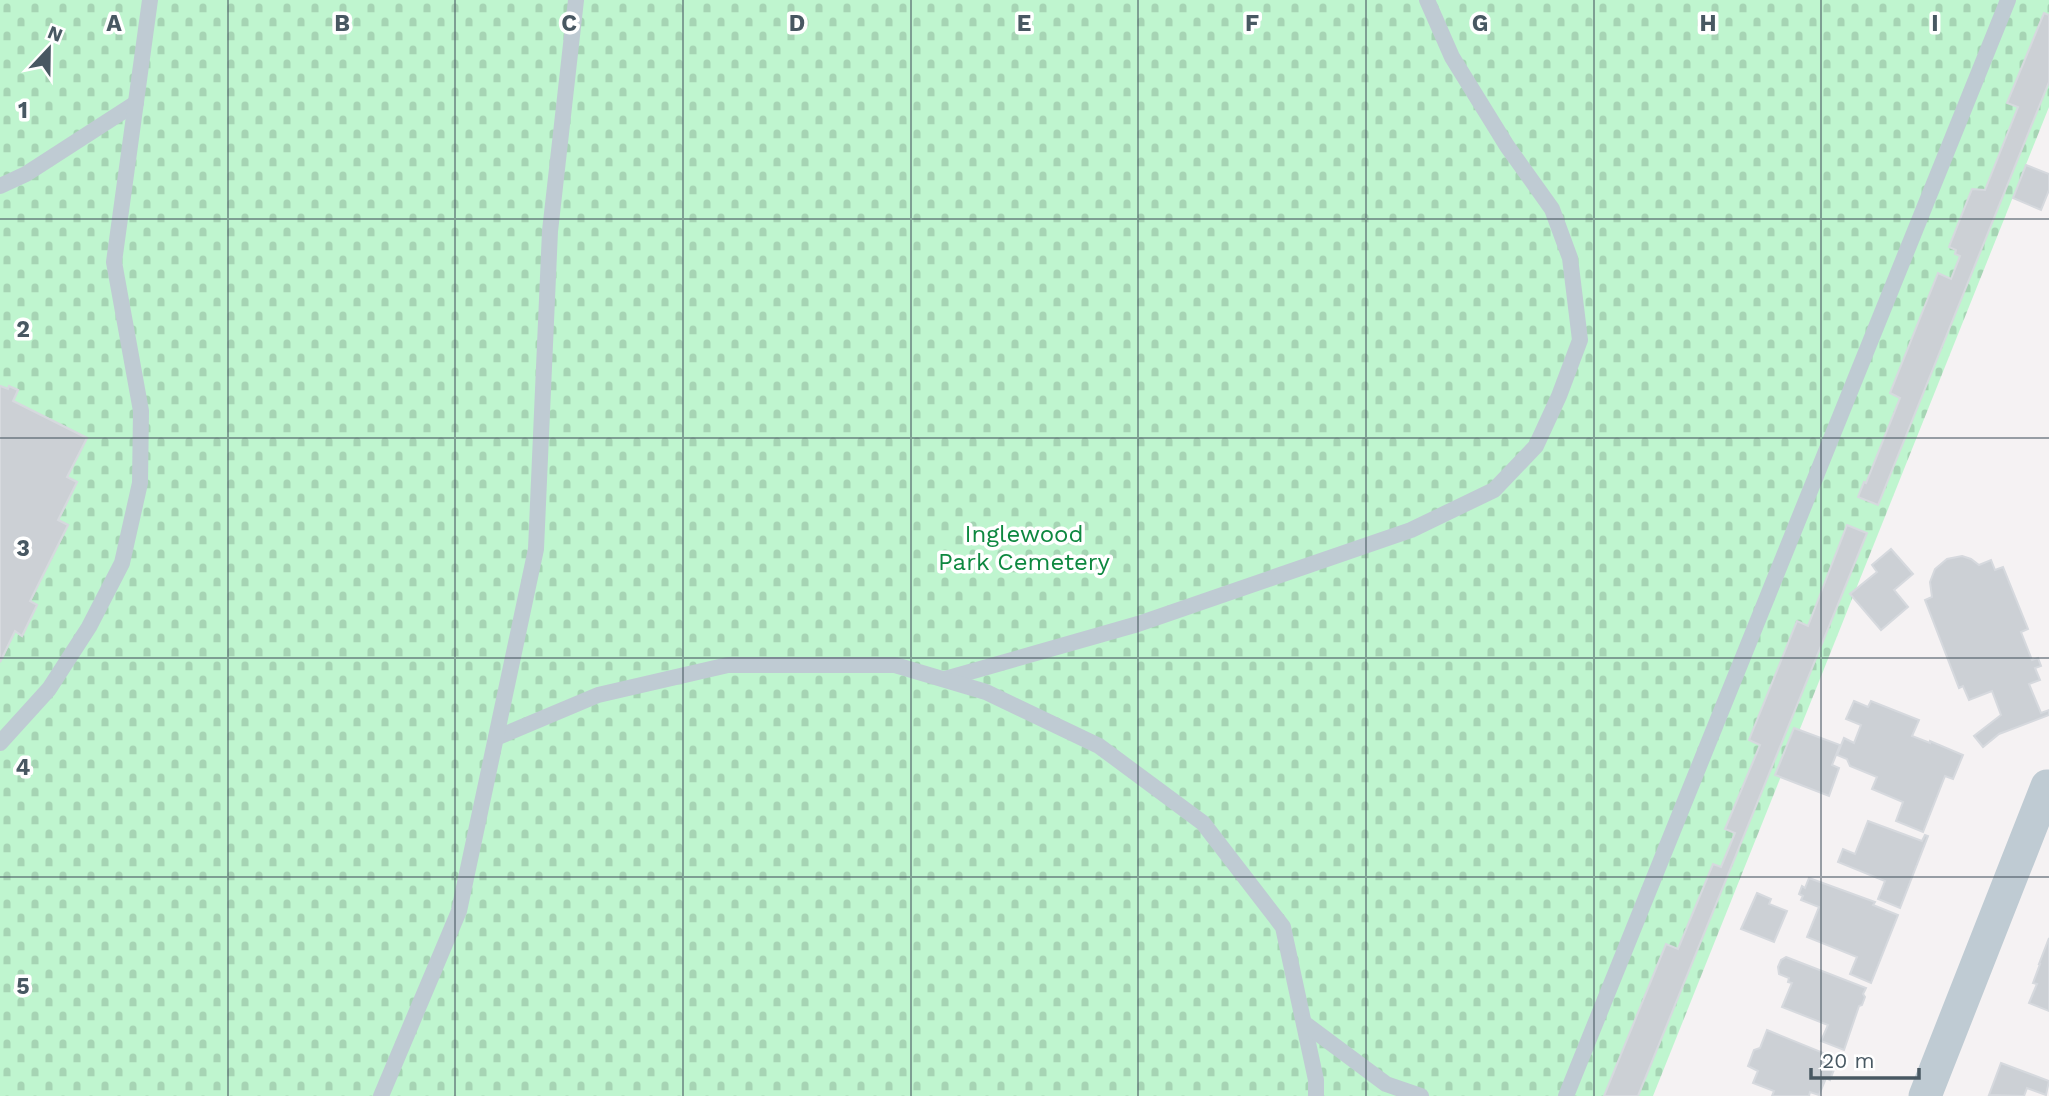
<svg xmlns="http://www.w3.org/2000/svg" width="2049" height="1096" viewBox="0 0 2049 1096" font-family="'Work Sans',sans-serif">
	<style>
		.cemetery { fill: url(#cemetery-stones) }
		.building { fill: #ccd0d5; stroke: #d6d9de; stroke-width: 2 }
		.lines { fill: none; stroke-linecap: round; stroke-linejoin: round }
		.service { stroke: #bfcbd3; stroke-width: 16 }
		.minor { stroke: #bfcbd3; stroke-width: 33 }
		.grid { fill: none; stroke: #485862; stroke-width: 2; stroke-opacity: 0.55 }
		.labels { text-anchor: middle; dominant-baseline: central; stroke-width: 7; stroke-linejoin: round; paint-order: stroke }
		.park-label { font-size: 24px; fill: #0e8840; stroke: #fff }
		.grid-label { font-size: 23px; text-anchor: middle; font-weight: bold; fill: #485862; stroke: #fff; stroke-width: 7; stroke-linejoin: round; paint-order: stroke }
	</style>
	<defs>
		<pattern id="cemetery-stones" width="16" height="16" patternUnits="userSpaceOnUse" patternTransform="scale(1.75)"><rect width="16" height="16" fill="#bff5cf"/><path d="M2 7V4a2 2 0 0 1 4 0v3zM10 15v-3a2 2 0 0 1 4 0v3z" fill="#a6d4b4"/></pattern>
	</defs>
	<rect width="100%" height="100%" fill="#f5f2f3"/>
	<polygon class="cemetery" points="0,0 2049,0 2049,107 1653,1096 0,1096"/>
	<g class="building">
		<polygon points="2044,13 2049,15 2049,82 1878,505 1858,497 1864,482 1866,483 1900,398 1890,393 1938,273 1951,279 1960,256 1955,254 1956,250 1949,247 1972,189 1985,190 2018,107 2007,103"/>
		<polygon points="2026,165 2049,174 2049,190 2041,210 2013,198"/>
		<polygon points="0,386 8,389 9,386 18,390 13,401 87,438 67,477 77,482 58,520 68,525 30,601 37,605 22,636 15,631 0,662 0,446 18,409 11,406 0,427"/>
		<polygon points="0,386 8,389 9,386 18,390 13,401 87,438 67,477 77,482 58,520 68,525 30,601 37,605 22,636 15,631 0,662"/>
		<polygon points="1847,525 1867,533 1638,1096 1604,1096 1666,944 1678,949 1713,864 1721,867 1735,833 1725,829 1760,745 1749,740 1797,621 1808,626"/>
		<polygon points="1891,549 1913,574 1894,590 1908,607 1881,630 1850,594 1877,572 1872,565"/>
		<polygon points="1962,556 1971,559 1979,565 1991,560 1995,570 2003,567 2028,629 2021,632 2032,660 2038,658 2041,666 2035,668 2040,680 2029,684 2041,713 2049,710 2049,715 1999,734 1983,747 1974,736 2001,715 1992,691 1969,700 1963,686 1959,688 1925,600 1932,597 1930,582 1935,569 1947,559"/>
		<polygon points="1854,701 1868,707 1871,701 1919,720 1912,736 1930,743 1930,741 1963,755 1953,779 1945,776 1923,832 1896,821 1903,802 1872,789 1877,777 1850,766 1847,759 1837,755 1844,738 1854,743 1861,725 1846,719"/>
		<polygon points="1794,728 1840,745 1832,765 1839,768 1829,796 1775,775"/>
		<polygon points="1868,821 1922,841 1925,835 1928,836 1900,908 1878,899 1885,881 1838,862 1843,849 1855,854"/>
		<polygon points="1809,878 1875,902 1873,905 1898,915 1871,983 1850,974 1857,957 1807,937 1819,907 1801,900 1803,896 1799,894 1802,886 1805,888"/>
		<polygon points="1757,893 1771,899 1769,904 1787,911 1774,942 1741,929"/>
		<polygon points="2049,938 2049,1011 2029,1003 2037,984 2033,983 2040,964 2039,964"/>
		<polygon points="1786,957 1866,988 1863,994 1865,997 1862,1005 1859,1006 1844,1050 1821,1041 1828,1025 1782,1007 1792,983 1788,982 1789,978 1779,974 1778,967 1781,960"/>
		<polygon points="1767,1030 1838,1059 1830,1080 1826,1078 1819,1095 1810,1092 1809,1096 1772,1096 1774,1091 1753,1083 1758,1071 1748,1066 1754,1050 1760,1048"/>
		<polygon points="2001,1063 2049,1081 2046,1095 2027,1088 2024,1096 1989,1095"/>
	</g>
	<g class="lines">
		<g class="service">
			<polyline points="0,186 26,174 136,103"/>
			<polyline points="945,679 1138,624 1411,530 1494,490 1536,446 1559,396 1580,340 1570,258 1552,209 1507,146 1452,57 1427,0"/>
			<polyline points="496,738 598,695 728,665 895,665 986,692 1099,746 1203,823 1283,927 1316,1080 1316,1096"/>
			<polyline points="0,743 49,689 89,627 122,563 140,483 141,411 114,262 150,0"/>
			<polyline points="1304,1023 1386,1084 1421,1096"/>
			<polyline points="381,1096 459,911 536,549 550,231 576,0"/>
			<polyline points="1566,1096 2008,0"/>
		</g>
		<polyline class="minor" points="1925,1096 2047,786 2049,787"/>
	</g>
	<path class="grid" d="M228 0V1096M455 0V1096M683 0V1096M911 0V1096M1138 0V1096M1366 0V1096M1594 0V1096M1821 0V1096M0 219H2049M0 438H2049M0 658H2049M0 877H2049"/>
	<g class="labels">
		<g class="park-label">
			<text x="1024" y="534">Inglewood<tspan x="1024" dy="28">Park Cemetery</tspan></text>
		</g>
	</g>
	<g class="grid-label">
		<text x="114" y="31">A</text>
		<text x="342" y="31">B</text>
		<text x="569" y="31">C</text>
		<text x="797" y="31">D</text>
		<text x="1024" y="31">E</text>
		<text x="1252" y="31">F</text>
		<text x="1480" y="31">G</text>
		<text x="1708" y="31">H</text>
		<text x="1935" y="31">I</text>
		<text x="23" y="118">1</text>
		<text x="23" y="337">2</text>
		<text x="23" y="556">3</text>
		<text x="23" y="775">4</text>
		<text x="23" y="994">5</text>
	</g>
	<g transform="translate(49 49) rotate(22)" stroke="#ffffff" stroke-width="5" paint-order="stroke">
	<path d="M0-5L12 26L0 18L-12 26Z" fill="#485862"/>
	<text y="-10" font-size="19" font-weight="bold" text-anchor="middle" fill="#485862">N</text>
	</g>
	<path d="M1811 1068v10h108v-10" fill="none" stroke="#485862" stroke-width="3.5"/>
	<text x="1822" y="1068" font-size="21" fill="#485862" stroke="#ffffff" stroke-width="5" paint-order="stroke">20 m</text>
</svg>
